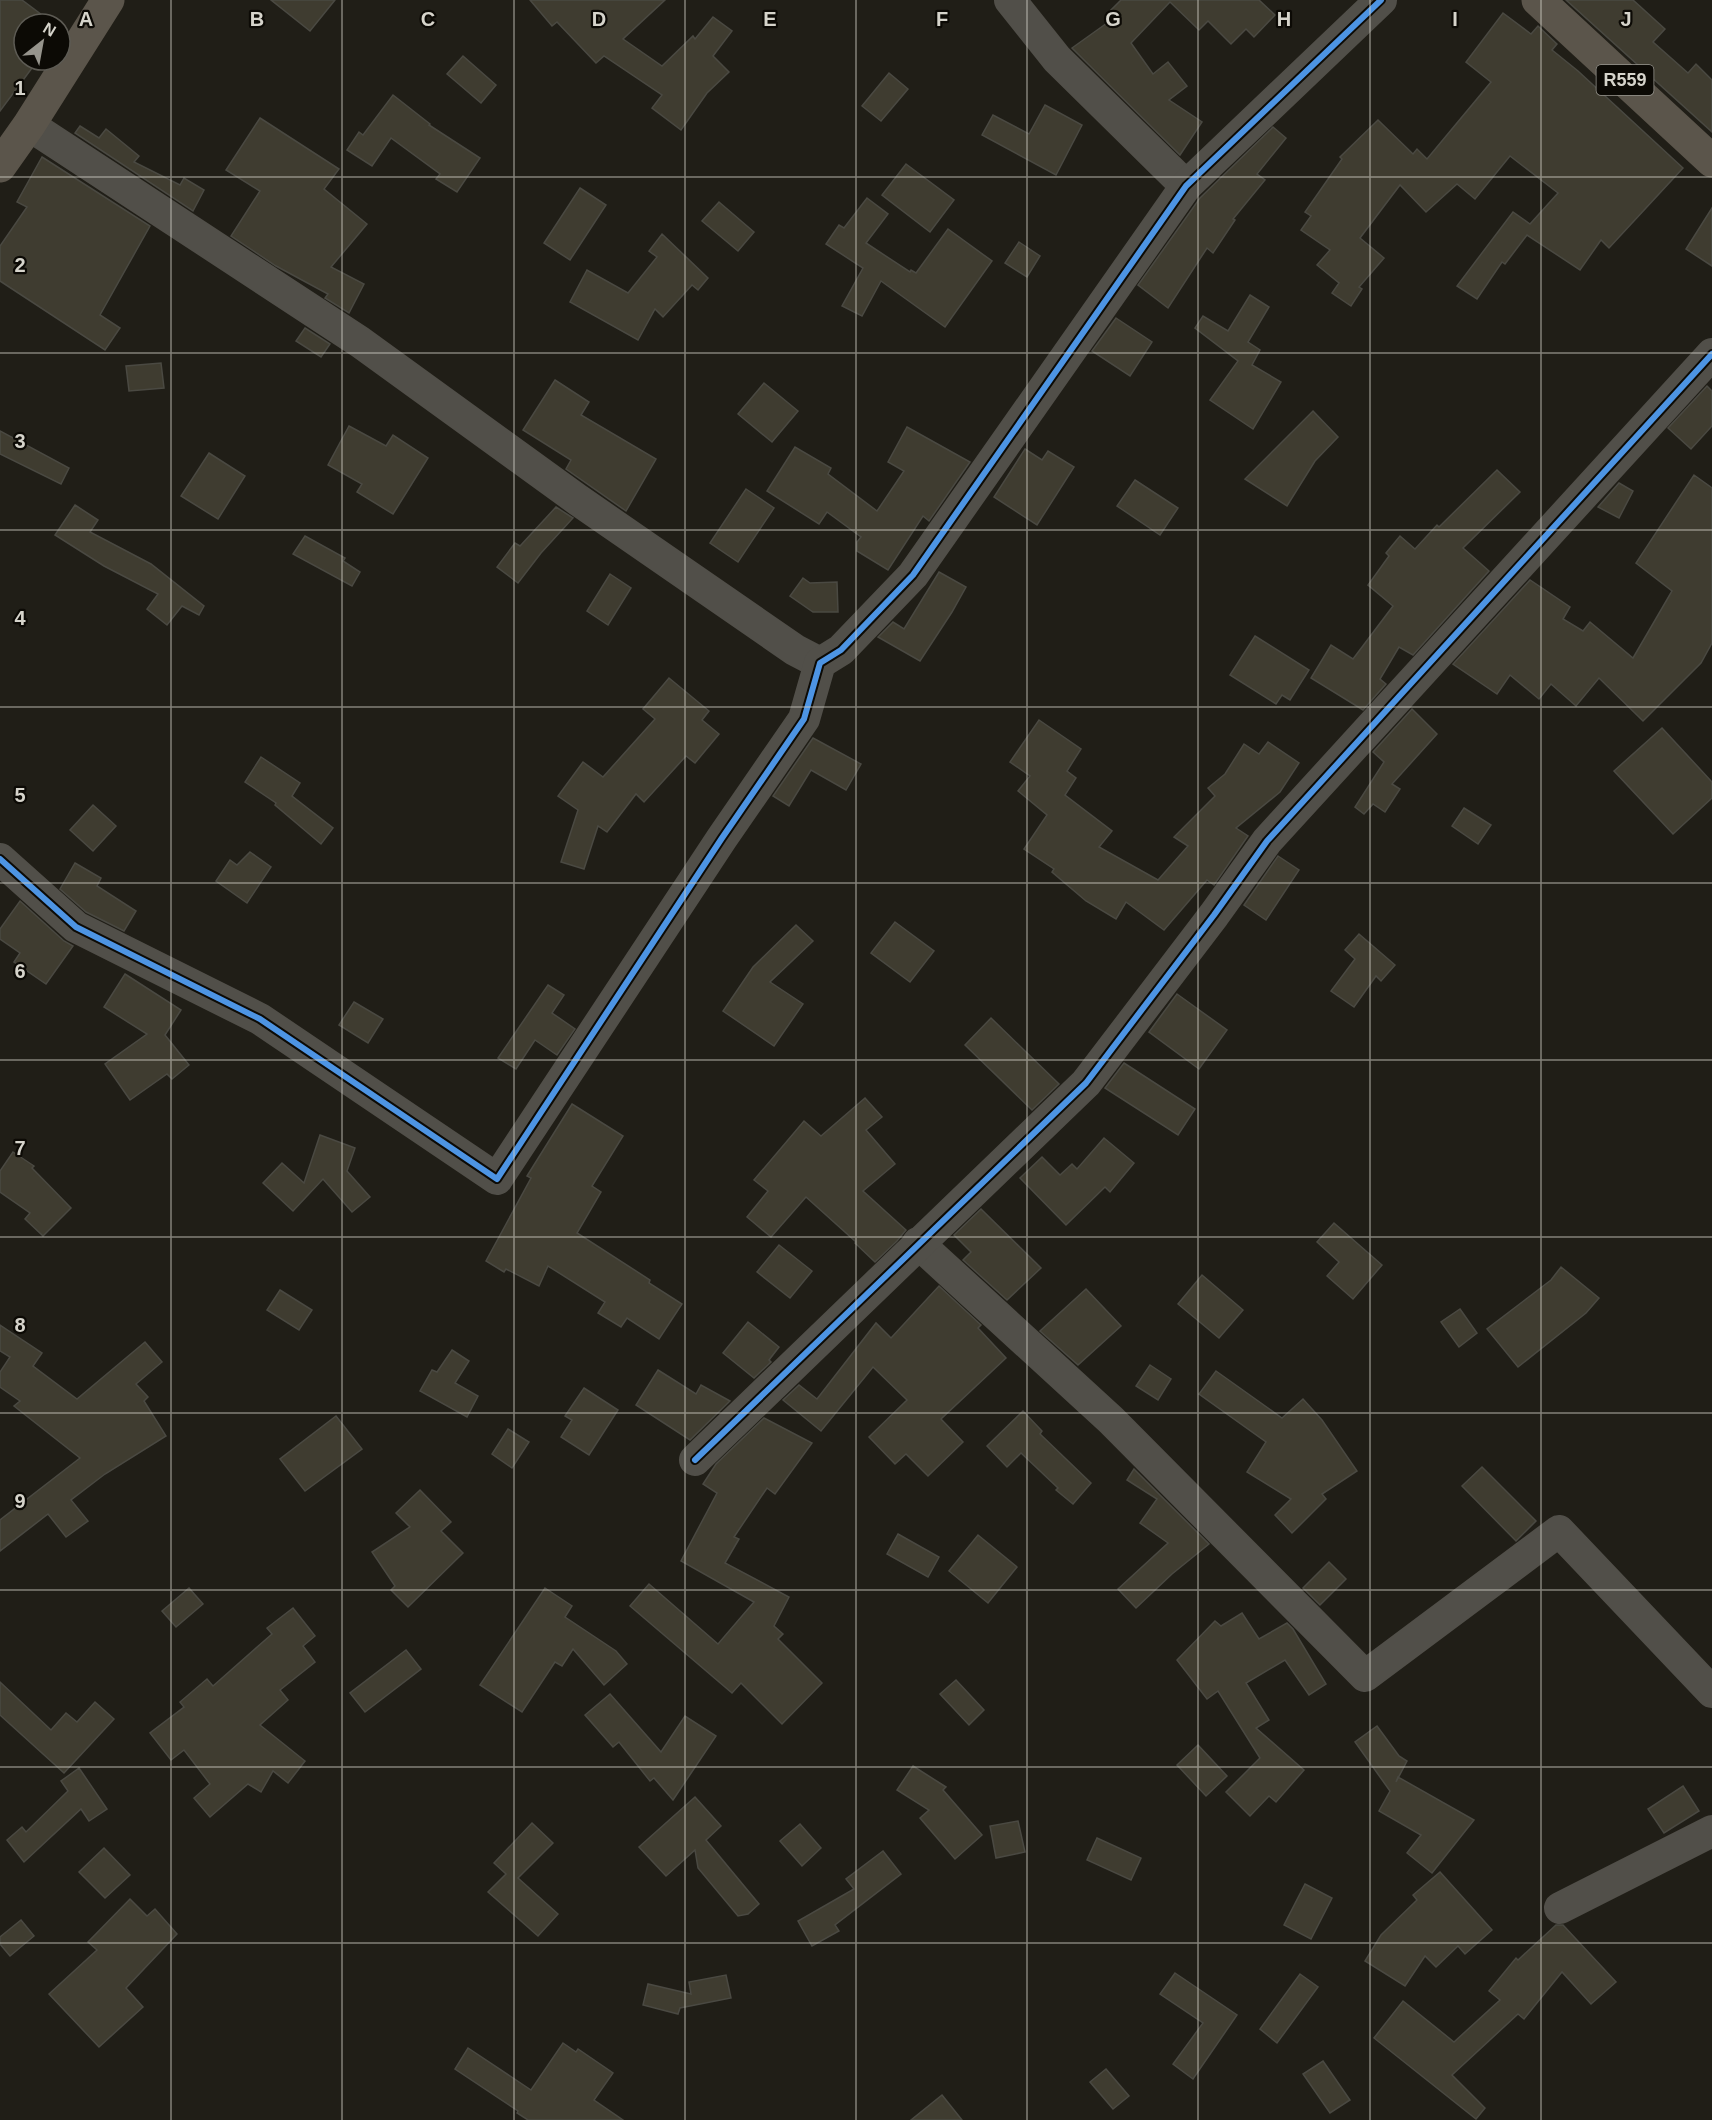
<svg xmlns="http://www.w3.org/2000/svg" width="1712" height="2120" viewBox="0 0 1712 2120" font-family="Arial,sans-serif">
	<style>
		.building { fill: #3f3c30; stroke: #4a4942; stroke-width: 1.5 }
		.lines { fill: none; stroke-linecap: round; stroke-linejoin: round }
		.minor { stroke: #514f49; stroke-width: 32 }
		.major { stroke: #5b554b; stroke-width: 33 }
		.cycleway-casing { stroke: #0c0a05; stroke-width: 10 }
		.cycleway { stroke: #4d94e3; stroke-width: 6 }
		.grid { fill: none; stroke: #d6d4cb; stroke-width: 1.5; stroke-opacity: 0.55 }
		.labels { text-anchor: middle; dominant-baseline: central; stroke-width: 4.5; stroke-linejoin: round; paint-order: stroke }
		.shield { fill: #0c0a05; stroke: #999790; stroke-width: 1.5 }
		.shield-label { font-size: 18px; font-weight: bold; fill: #d6d4cb }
		.grid-label { font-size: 20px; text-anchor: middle; font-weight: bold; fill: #d6d4cb; stroke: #0c0a05; stroke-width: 4.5; stroke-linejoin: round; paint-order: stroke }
	</style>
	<rect width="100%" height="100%" fill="#201e17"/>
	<g class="building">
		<polygon points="0,0 22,0 54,24 24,24 24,60 38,60 0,111"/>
		<polygon points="271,0 335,0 310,31"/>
		<polygon points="530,0 665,0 623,39 662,66 693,36 695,39 713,17 732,31 713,56 729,72 707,93 681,130 652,108 662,95 604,56 596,63 557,22 552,26"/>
		<polygon points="1121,0 1259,0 1275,15 1254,37 1246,29 1231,44 1208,21 1199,30 1170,2 1131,43 1153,74 1168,62 1187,86 1169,100 1202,122 1180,155 1072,48 1114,18 1108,13"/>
		<polygon points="1566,0 1633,0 1665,29 1653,42 1688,73 1696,64 1712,80 1712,132"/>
		<polygon points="1503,13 1531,34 1538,26 1557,44 1552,50 1578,71 1683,168 1609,248 1601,240 1580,270 1527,235 1505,264 1502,262 1477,299 1457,286 1513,212 1530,224 1558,193 1510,156 1475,199 1457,184 1426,212 1400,185 1360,238 1384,258 1359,287 1362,289 1351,306 1332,293 1339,283 1317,265 1330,250 1301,230 1311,216 1305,212 1342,159 1340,157 1378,120 1413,154 1417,149 1427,159 1491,82 1466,62"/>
		<polygon points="463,56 496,85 481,103 447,74"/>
		<polygon points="889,73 908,89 881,121 862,106"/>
		<polygon points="393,95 430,124 429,125 480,158 457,192 436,179 440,174 391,138 372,166 347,150 359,132 363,135"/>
		<polygon points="1045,105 1082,125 1056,175 982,135 993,115 1029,134"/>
		<polygon points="260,118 339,169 324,189 367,224 331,267 364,284 349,313 325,298 328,294 276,266 231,236 260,191 226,170"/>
		<polygon points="80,126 99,138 106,129 139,156 134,162 180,185 184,178 204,190 193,211 75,133"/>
		<polygon points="1273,127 1286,138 1257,174 1265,180 1233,219 1235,220 1213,253 1207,248 1168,308 1138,285 1200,198"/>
		<polygon points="42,157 150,226 100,315 120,328 105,350 0,281 0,246 27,207 17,202"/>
		<polygon points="906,164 954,200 930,232 882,195"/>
		<polygon points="580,188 606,205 570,260 544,243"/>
		<polygon points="867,198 888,214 866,243 910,272 911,270 916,273 948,229 992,261 945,327 881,281 862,316 842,306 863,268 826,244 839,225 844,228"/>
		<polygon points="719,202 754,232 738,251 702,221"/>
		<polygon points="1712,208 1712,266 1686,249"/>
		<polygon points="662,234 708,278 698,290 692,285 663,317 655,309 638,340 570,302 587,270 628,293 657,257 649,251"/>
		<polygon points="1019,242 1040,256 1027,277 1005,263"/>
		<polygon points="1250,295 1269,307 1248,342 1260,350 1252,365 1281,382 1253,429 1210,400 1238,361 1195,328 1203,316 1228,331"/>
		<polygon points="1116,318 1152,342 1130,376 1092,351"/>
		<polygon points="305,328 330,344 321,357 296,341"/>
		<polygon points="161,363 164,388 129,391 126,366"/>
		<polygon points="555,380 589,402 581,415 656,459 626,511 566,469 571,460 523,430"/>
		<polygon points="764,383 798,411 772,442 738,414"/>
		<polygon points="1707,386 1712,391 1712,426 1691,449 1668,428"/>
		<polygon points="1313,411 1338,437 1315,461 1287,506 1245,479"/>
		<polygon points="349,426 386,446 393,435 428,458 393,514 357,492 362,484 328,465"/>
		<polygon points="907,427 970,462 929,521 923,516 888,570 857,551 857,542 861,537 827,512 819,524 767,491 795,447 831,468 828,474 877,511 904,471 888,462"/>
		<polygon points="0,431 69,468 61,484 0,454"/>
		<polygon points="1025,449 1042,460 1048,451 1074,467 1037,525 994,497"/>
		<polygon points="209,453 245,476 218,519 181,496"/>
		<polygon points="1497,470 1520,492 1463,548 1489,571 1413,655 1399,647 1380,679 1386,684 1363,710 1311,678 1331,645 1353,659 1393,606 1368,585 1389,556 1386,553 1400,536 1415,549 1437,525 1439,527"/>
		<polygon points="1694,475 1712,488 1712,643 1701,663 1643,721 1599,678 1576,706 1551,684 1539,699 1510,675 1497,694 1453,664 1530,580 1570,607 1563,619 1583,631 1590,622 1633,658 1672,591 1636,563"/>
		<polygon points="1135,480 1178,508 1160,535 1117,506"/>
		<polygon points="1619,483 1633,491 1619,518 1598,507"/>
		<polygon points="746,489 774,508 738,562 710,543"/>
		<polygon points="75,505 98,520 90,532 151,564 204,606 199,615 182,606 167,625 147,609 158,594 104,566 55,535"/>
		<polygon points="556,507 573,518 541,553 518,583 497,567 515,543 520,546"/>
		<polygon points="305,536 345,558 343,561 360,572 352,586 293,554"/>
		<polygon points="939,572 966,587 952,612 920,661 878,637 893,622 904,629"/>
		<polygon points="610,574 631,588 608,625 587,611"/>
		<polygon points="803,578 810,583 837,582 838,612 813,612 790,596"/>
		<polygon points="1255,636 1309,670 1290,700 1282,695 1276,704 1230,675"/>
		<polygon points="669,678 709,711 702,720 719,734 695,763 686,756 644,802 636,794 607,832 598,826 584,869 561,862 578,810 558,796 583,762 603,777 655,719 643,709"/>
		<polygon points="1412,709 1437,734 1392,784 1400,789 1385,812 1373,804 1364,814 1355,807 1384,762 1373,752"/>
		<polygon points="1039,720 1081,749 1067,771 1076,778 1065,795 1112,831 1099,847 1158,880 1188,846 1174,837 1215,796 1208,788 1225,774 1244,744 1259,754 1268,742 1299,763 1280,792 1236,828 1248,836 1214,885 1207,880 1164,930 1126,902 1116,919 1086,901 1052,872 1054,869 1024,849 1047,815 1018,791 1030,776 1010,762"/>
		<polygon points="1662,728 1712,782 1712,798 1673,834 1614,771"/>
		<polygon points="813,738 861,764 846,790 811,770 789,806 773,796"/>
		<polygon points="261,757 300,783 292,796 333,828 321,844 275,805 276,803 245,782"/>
		<polygon points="93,805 116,826 93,851 70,830"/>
		<polygon points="1464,808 1491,825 1478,844 1452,826"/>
		<polygon points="250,852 271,867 247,903 216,881 230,860 237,865"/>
		<polygon points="1278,856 1299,870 1266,920 1244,905"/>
		<polygon points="75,863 101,878 97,886 136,911 124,931 86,912 60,889"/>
		<polygon points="20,901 64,941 73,946 46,984 14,962 20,953 0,939 0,929"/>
		<polygon points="895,922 934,951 910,982 871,953"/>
		<polygon points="796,925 813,941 770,982 803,1004 774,1046 723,1011 753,967"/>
		<polygon points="1359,934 1395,965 1381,981 1376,976 1354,1007 1331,991 1355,959 1345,950"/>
		<polygon points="125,974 181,1010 165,1035 189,1065 172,1079 167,1074 130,1100 105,1064 147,1034 104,1007"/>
		<polygon points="548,985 564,995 552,1013 575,1029 557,1055 535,1040 516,1069 498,1058"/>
		<polygon points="1177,994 1227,1030 1199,1069 1149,1032"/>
		<polygon points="354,1002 383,1019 368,1043 339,1025"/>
		<polygon points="991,1018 1059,1084 1032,1110 965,1045"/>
		<polygon points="1124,1063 1195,1109 1178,1135 1105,1088"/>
		<polygon points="865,1098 882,1117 866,1130 895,1164 863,1191 906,1230 897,1241 875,1262 855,1243 856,1242 806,1197 771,1237 747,1217 768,1191 754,1180 804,1121 821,1136"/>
		<polygon points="572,1104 623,1136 592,1186 601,1192 577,1233 650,1280 649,1283 682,1304 659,1339 627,1318 621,1327 598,1313 605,1302 548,1266 539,1286 506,1269 504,1272 486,1261 531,1178 527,1176"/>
		<polygon points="320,1135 355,1148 347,1171 370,1197 352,1212 323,1179 293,1211 263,1183 282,1163 304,1183"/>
		<polygon points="1104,1138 1134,1163 1110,1192 1105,1187 1066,1225 1020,1178 1042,1157 1060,1175 1072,1164 1077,1169"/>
		<polygon points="13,1152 34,1166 32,1168 71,1208 43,1236 25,1219 30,1213 0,1192 0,1171"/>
		<polygon points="981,1209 1041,1268 1007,1300 963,1260 971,1252 954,1235"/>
		<polygon points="1334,1223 1382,1265 1353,1299 1327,1276 1339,1262 1317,1242"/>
		<polygon points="779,1245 812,1271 790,1298 757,1272"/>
		<polygon points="1561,1267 1599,1298 1586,1313 1518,1367 1487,1329 1551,1280"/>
		<polygon points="1202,1275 1243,1310 1219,1338 1178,1304"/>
		<polygon points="939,1286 981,1325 978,1328 1006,1358 941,1419 963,1442 928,1476 906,1454 895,1464 869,1437 907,1400 873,1367 821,1431 783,1400 799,1385 817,1399 876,1323 891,1338"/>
		<polygon points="1086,1289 1121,1326 1078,1365 1040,1331"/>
		<polygon points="280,1290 312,1310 299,1330 267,1310"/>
		<polygon points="1460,1309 1477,1333 1459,1347 1441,1322"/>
		<polygon points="748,1322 779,1347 769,1360 771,1362 754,1378 723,1353"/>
		<polygon points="0,1325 42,1353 33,1366 77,1399 145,1342 162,1362 136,1384 148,1397 144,1401 166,1436 105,1474 71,1500 88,1521 66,1537 48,1514 0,1551 0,1520 80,1458 14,1406 20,1401 0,1387 0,1372 10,1357 0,1351"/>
		<polygon points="452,1350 469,1361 455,1383 478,1396 467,1417 420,1391 432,1370 437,1372"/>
		<polygon points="1150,1365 1171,1379 1158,1400 1136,1386"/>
		<polygon points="658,1370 696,1394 701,1385 730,1401 690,1440 636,1405"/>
		<polygon points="1216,1371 1282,1418 1303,1399 1322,1420 1357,1471 1322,1494 1326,1499 1292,1533 1275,1515 1291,1499 1247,1472 1266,1442 1199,1394"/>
		<polygon points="584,1388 618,1410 589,1455 561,1437 572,1420 565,1416"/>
		<polygon points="1023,1411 1042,1431 1040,1434 1091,1483 1073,1504 1056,1490 1058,1488 1021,1453 1007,1467 987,1446"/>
		<polygon points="336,1416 362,1449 305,1491 280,1459"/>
		<polygon points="764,1418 812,1443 775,1494 767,1488 734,1537 739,1539 725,1563 789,1597 774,1626 783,1634 778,1639 822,1683 782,1724 741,1683 732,1693 630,1606 649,1584 718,1644 754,1602 681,1561 717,1493 703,1484 716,1464"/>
		<polygon points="508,1429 529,1442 512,1468 492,1454"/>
		<polygon points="1482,1467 1536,1521 1516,1541 1462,1486"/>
		<polygon points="1134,1469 1209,1544 1172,1574 1136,1608 1118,1589 1168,1543 1140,1523 1157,1499 1127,1480"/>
		<polygon points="420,1490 451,1522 441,1531 463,1553 408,1607 391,1590 395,1586 372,1552 410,1527 396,1513"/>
		<polygon points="898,1534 939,1557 928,1577 887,1554"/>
		<polygon points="978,1535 1017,1567 988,1603 949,1571"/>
		<polygon points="1329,1562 1346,1579 1320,1605 1303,1588"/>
		<polygon points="189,1588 203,1604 176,1627 162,1611"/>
		<polygon points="545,1588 572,1606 565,1617 616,1651 627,1664 604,1685 573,1649 562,1666 555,1662 522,1712 480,1685"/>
		<polygon points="293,1608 315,1636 303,1646 315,1662 280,1690 288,1700 260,1725 305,1761 288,1783 273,1771 261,1792 248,1784 210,1817 194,1798 210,1784 184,1750 171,1760 150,1733 184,1707 180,1702 207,1679 213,1686 272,1634 267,1628"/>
		<polygon points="1242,1613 1259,1639 1287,1623 1293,1629 1326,1684 1309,1695 1285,1660 1246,1683 1269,1720 1256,1728 1304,1770 1276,1802 1269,1796 1250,1816 1226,1792 1260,1758 1218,1691 1207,1699 1177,1660 1215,1621 1221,1626"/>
		<polygon points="406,1650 421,1669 365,1712 350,1693"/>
		<polygon points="956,1680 984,1710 969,1725 940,1694"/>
		<polygon points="0,1682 51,1730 66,1713 77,1722 95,1702 114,1719 64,1773 0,1715"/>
		<polygon points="610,1694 661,1752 685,1716 716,1736 673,1800 654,1778 650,1781 619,1742 613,1747 585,1715"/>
		<polygon points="1377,1726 1399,1756 1407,1761 1396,1782 1398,1777 1474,1820 1432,1873 1407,1853 1421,1835 1379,1811 1390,1791 1355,1742"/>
		<polygon points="1198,1745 1227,1776 1206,1796 1177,1765"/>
		<polygon points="913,1766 946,1787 943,1790 982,1835 955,1859 920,1818 929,1810 897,1790"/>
		<polygon points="79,1768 107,1809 89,1821 81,1809 24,1862 7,1840 22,1827 26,1832 68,1791 61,1781"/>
		<polygon points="1683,1786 1699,1811 1664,1833 1648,1809"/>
		<polygon points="695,1797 721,1826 706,1840 759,1904 748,1914 738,1916 698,1868 695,1850 666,1876 639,1847"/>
		<polygon points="1018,1821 1025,1852 996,1858 990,1826"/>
		<polygon points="532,1823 553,1843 518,1878 558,1914 538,1936 488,1892 506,1874 494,1863"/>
		<polygon points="800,1824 821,1848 802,1866 780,1841"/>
		<polygon points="1097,1838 1141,1858 1131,1880 1087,1860"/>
		<polygon points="104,1848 130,1875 105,1898 79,1872"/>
		<polygon points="883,1851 901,1874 835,1925 839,1931 812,1946 798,1921 854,1889 846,1879"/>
		<polygon points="1440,1872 1492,1930 1465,1954 1458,1946 1436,1967 1425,1956 1405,1986 1365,1961 1381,1935 1417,1900 1413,1895"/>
		<polygon points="1305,1884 1332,1898 1311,1939 1284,1925"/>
		<polygon points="130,1899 147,1916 155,1909 177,1934 126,1988 143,2007 99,2047 49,1994 97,1950 88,1942"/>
		<polygon points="21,1920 34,1936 10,1956 0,1944 0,1937"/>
		<polygon points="1556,1925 1563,1925 1616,1982 1591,2004 1562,1972 1524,2019 1518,2014 1452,2075 1485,2108 1476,2119 1374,2038 1403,2001 1454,2042 1500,2000 1489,1991 1516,1958 1518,1960"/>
		<polygon points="1175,1973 1237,2015 1193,2079 1173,2064 1203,2023 1160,1994"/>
		<polygon points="1300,1974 1318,1987 1277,2043 1260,2029"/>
		<polygon points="726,1975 731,1998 680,2008 678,2014 643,2005 648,1984 691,1994 689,1982"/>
		<polygon points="563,2043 576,2052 578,2049 613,2073 594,2100 623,2120 528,2120 517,2113 518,2111 455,2069 468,2048 531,2090"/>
		<polygon points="1323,2061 1350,2100 1330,2113 1303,2074"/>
		<polygon points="1106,2069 1129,2096 1113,2109 1090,2082"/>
		<polygon points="942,2095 962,2120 911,2120"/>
	</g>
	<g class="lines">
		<g class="minor">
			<polyline points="1010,0 1057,59 1186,186"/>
			<polyline points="29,125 360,342 578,500 795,650 820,663"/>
			<polyline points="0,859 76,927 260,1019 497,1179 722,838 804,719 820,663 841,650 913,575 1186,186 1381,0"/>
			<polyline points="918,1243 1111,1420 1365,1676 1559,1531 1712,1692"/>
			<polyline points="695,1460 1086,1083 1214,915 1267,841 1712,354"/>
			<polyline points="1560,1908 1712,1831"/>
		</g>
		<g class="major">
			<polyline points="1538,0 1712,161"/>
			<polyline points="0,166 29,125 108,0"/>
		</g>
		<g class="cycleway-casing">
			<g id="cycleway">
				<polyline points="0,859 76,927 260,1019 497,1179 722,838 804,719 820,663 841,650 913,575 1186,186 1381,0"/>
				<polyline points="695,1460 1086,1083 1214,915 1267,841 1712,354"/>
			</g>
		</g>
		<use href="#cycleway" class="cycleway"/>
	</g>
	<path class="grid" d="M171 0V2120M342 0V2120M514 0V2120M685 0V2120M856 0V2120M1027 0V2120M1198 0V2120M1370 0V2120M1541 0V2120M0 177H1712M0 353H1712M0 530H1712M0 707H1712M0 883H1712M0 1060H1712M0 1237H1712M0 1413H1712M0 1590H1712M0 1767H1712M0 1943H1712"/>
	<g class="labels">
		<rect class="shield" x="1596.5" y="65" width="57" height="30" rx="4.5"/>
		<g class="shield-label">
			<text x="1625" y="80">R559</text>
		</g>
	</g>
	<g class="grid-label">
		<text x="86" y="26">A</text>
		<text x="257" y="26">B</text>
		<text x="428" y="26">C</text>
		<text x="599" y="26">D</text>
		<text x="770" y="26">E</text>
		<text x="942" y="26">F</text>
		<text x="1113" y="26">G</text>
		<text x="1284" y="26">H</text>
		<text x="1455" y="26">I</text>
		<text x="1626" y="26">J</text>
		<text x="20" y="95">1</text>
		<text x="20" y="272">2</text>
		<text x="20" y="448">3</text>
		<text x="20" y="625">4</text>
		<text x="20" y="802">5</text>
		<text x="20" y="978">6</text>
		<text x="20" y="1155">7</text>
		<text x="20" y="1332">8</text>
		<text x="20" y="1508">9</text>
	</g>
	<g transform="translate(42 42) rotate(31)"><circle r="28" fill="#0c0a05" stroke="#5d5b54" stroke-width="1.5"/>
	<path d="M0-4.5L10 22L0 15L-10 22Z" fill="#96948c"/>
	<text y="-9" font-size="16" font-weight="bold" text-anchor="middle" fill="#d6d4cb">N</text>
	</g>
</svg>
